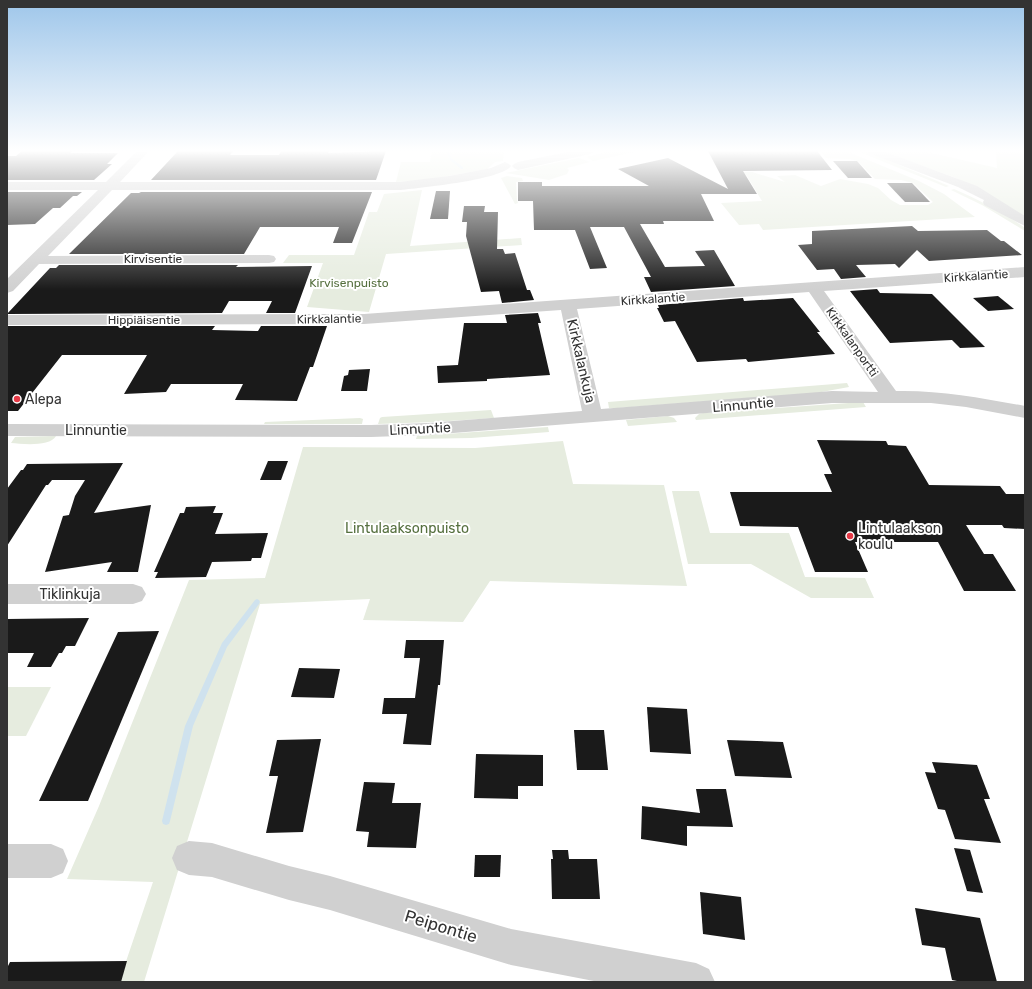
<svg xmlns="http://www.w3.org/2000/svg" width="1032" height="989" viewBox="0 0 1032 989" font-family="Rubik,sans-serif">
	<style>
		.green { fill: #e6ecdf }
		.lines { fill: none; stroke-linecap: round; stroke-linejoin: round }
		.stream { fill: #cfe2ee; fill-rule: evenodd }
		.building { fill: #1a1a1a }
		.minor { fill: #d0d0d0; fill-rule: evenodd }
		.poi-dot { fill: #e63946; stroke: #fff; stroke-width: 1.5 }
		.labels { text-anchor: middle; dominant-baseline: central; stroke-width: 4; stroke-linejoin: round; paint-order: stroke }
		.far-street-label { font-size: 12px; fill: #333; stroke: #fff }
		.far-park-label { font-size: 12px; fill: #56703f; stroke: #fff }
		.street-label { font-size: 14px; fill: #333; stroke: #fff }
		.poi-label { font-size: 14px; fill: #333; stroke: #fff; text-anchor: start }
		.park-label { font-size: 14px; fill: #56703f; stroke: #fff }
		.near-street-label { font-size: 17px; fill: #333; stroke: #fff }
	</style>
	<rect width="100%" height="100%" fill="#fff"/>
	<g class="green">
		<polygon points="432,151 504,151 503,161 495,162 487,169 426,180 396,182 401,162 430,162"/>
		<polygon points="609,151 639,151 593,161 587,157"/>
		<polygon points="820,151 846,151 919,181 944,194 975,217 763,230 759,224 739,225 721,203 762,201 747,176 741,172 752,172 785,182 777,176 795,175 821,186 840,179 868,184 878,188 891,200 900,205 928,205 933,202 913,183 901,180 875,179 858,161 850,159 826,158"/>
		<polygon points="857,151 866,151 949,186 946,187"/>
		<polygon points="881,151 923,151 997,168 996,151 1025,151 1025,217 956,178"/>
		<polygon points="579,158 590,162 567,168 569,170 567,174 549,180 506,173"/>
		<polygon points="507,176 522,178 523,181 516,182 517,200 518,203 515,204 501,178"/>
		<path d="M954 189C979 200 1003 212 1025 228V231L982 205 951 190Z"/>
		<polygon points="422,190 410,246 521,238 522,245 386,254 369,312 307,307 323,263 283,263 289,255 354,255 369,212 377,212 384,194"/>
		<polygon points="847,383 849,387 816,393 618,408 609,408 608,402"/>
		<polygon points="863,402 866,407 696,420 695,418 699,414 703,413"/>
		<polygon points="491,410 494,418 434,422 378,424 380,418 382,417"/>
		<polygon points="668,416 674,418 677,422 628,426 626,420"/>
		<polygon points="360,418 363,419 362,424 264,424 265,422"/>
		<polygon points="548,427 549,432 471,438 416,439 417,436"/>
		<path d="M56 436C50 447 22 444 11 443L15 437Z"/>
		<polygon points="563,441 573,484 664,485 687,586 490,581 463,622 363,620 370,599 260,604 144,982 119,982 153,882 67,879 99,806 189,580 265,578 303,447 475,448"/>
		<polygon points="672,491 699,491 710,533 789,533 805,577 865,578 874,598 811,598 751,564 688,564"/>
		<polygon points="7,687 51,687 26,736 7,736"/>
	</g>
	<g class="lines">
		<g class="stream">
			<polygon points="446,151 449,151 452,159 463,167 463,169 461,169 450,160"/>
			<polygon points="257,599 259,600 260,602 259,604 227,647 193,726 170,821 169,824 166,825 163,824 162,821 185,726 222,643 255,600"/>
		</g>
	</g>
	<g class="building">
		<polygon points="22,151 73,151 70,153 118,153 107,164 112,164 94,180 7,180 7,156 16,156"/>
		<polygon points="178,151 233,151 230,155 279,155 281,151 329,151 328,153 386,151 376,180 151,180"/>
		<polygon points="708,151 817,151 832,170 743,171 757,194 701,194 714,221 663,221 664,224 640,224 665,267 705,266 695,251 714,250 735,286 651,292 644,277 651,277 624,227 590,227 607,268 590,269 575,230 534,230 533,201 518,201 518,182 542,182 542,186 649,186 618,169 668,158 728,189"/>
		<polygon points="833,161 857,161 872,178 848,178"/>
		<polygon points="887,183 912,183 930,202 905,202"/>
		<polygon points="436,191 450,191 448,219 430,219"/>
		<polygon points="7,192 82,192 77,196 73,196 60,208 53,208 35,224 7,225"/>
		<polygon points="141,192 372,192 352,243 333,243 339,227 260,227 244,254 69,254 131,193 139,193"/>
		<polygon points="464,206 485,206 484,212 498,212 497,249 503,249 505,254 515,253 527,290 530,290 534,300 502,303 499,291 481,292 466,236 467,222 462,222"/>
		<polygon points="912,226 918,231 987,230 1001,241 1004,241 1022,255 929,261 917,250 899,268 895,264 856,265 866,277 841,279 834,269 817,270 798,245 812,244 812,231"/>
		<polygon points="59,265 238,265 236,267 312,266 295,313 266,313 272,301 229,301 222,313 7,314 50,268 56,268"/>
		<polygon points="877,289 880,293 932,294 985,347 960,348 952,340 890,343 850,291"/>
		<polygon points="998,296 1014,309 988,311 973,298"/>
		<polygon points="743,298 744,301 793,298 820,332 817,332 835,354 748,362 746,359 697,362 675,321 664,322 657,308 659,308 658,305"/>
		<polygon points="538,313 541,323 538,323 550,375 487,379 487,381 438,383 437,366 458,365 464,323 507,323 505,315"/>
		<polygon points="7,326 215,326 212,330 258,331 261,326 327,326 313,367 310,367 297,401 235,400 243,384 171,384 166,392 124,394 147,355 62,355 18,411 7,411"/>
		<polygon points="370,369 367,391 341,391 344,376 348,375 349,370"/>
		<polygon points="817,440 886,441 888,445 906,446 929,485 1000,486 1006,494 1025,494 1025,529 1004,528 1002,525 966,525 984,554 993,554 1016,591 964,591 938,542 855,542 868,572 815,572 798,527 740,526 730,492 832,492 824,474 832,474"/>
		<polygon points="268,461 288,461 281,480 260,480"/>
		<polygon points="123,463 94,513 151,505 138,572 107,572 112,562 45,572 63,516 69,515 75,496 85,480 52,480 48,485 46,485 7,546 7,489 21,470 23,470 27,464"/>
		<polygon points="216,506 213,513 223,513 215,534 268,533 261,558 252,558 251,561 212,562 206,577 155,578 158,572 154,572 180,513 184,513 186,507"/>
		<polygon points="89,618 75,646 66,646 62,653 59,653 51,667 27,667 34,653 7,653 7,619"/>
		<polygon points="159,631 88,801 39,801 118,632"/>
		<polygon points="406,640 444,640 440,685 438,685 431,745 403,744 407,714 382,714 384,698 415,698 420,658 404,658"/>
		<polygon points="299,668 340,669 334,698 291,697"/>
		<polygon points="647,707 687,709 691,754 650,752"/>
		<polygon points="574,730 604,730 608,770 577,770"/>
		<polygon points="321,739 303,832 266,833 278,776 269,776 277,740"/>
		<polygon points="727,740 783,742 792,778 735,776"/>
		<polygon points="476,754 543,755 543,786 518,786 518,799 474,798"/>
		<polygon points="932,762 977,765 990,799 984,799 1001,843 955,839 945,810 938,809 925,772 936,773"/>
		<polygon points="364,782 395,783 392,803 421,803 416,848 367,847 369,832 356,831"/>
		<polygon points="696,789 726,789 733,827 687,826 687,846 641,839 642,806 700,813"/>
		<polygon points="954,848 970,850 983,893 967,891"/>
		<polygon points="552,850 568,850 569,859 597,859 600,899 552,899 551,859 553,859"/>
		<polygon points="475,855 501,855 500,877 474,877"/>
		<polygon points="700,892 741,897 745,940 703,934"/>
		<polygon points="915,908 980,918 997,982 962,982 952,980 945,948 922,945"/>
		<polygon points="127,961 121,982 7,982 7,968 10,962"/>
	</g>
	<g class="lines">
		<g class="minor">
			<path d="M137 151H149L120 182H399L449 176 491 168 505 162 509 164 511 166C501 180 418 188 399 190H112L48 256 269 255 274 256 276 259 274 262 269 263 39 264 13 291 7 293V279L98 190H7V182H106Z"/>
			<polygon points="572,151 595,151 590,154 518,170 514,168 512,166 514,164 518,162"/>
			<polygon points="867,151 883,151 977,186 1025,216 1025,226 984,205 983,202 984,200 958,187 868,153"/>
			<path d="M1025 267V277L824 291 896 391C940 390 982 398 1025 406V418L966 407 931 403H832L428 435 371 437 7 436V424L371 425 428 423 582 411 561 310 364 324 7 325V315L364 314ZM809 292 878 392 832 391 601 409 577 309Z"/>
			<polygon points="7,584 133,584 142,587 146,594 142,601 133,604 7,604"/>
			<polygon points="189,841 212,843 289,866 330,876 511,929 696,963 709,969 715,982 599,982 511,965 330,910 289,900 212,877 189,875 177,870 172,858 177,846"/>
			<polygon points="7,844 51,844 63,849 68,861 63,873 51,878 7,878"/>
		</g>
	</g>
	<linearGradient id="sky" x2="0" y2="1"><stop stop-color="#9ec6ea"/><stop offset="0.52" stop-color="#fff"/><stop offset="1" stop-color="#fff" stop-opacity="0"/></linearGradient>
	<rect width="1032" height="290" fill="url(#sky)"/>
	<g class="poi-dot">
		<circle cx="17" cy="399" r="4"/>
		<circle cx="850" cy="536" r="4"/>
	</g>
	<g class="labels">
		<g class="far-street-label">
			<text x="153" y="259">Kirvisentie</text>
			<text transform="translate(976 276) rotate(-4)">Kirkkalantie</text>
			<text transform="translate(653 299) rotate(-4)">Kirkkalantie</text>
			<text transform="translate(329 319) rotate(-1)">Kirkkalantie</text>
			<text x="144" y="320">Hippiäisentie</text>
			<text transform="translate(852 342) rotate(55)">Kirkkalanportti</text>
		</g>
		<g class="far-park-label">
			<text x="349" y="283">Kirvisenpuisto</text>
		</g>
		<g class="street-label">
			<text transform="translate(581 361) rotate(77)">Kirkkalankuja</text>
			<text transform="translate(743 405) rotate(-5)">Linnuntie</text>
			<text transform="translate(420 429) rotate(-3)">Linnuntie</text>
			<text x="96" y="430">Linnuntie</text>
			<text x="70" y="594">Tiklinkuja</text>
		</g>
		<g class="poi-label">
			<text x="25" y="399">Alepa</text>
			<text x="858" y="528">Lintulaakson<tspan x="858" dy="16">koulu</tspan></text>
		</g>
		<g class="park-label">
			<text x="407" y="528">Lintulaaksonpuisto</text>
		</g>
		<g class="near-street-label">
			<text transform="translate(441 926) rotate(17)">Peipontie</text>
		</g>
	</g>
	<rect width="1032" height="989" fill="none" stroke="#333333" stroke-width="16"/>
</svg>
